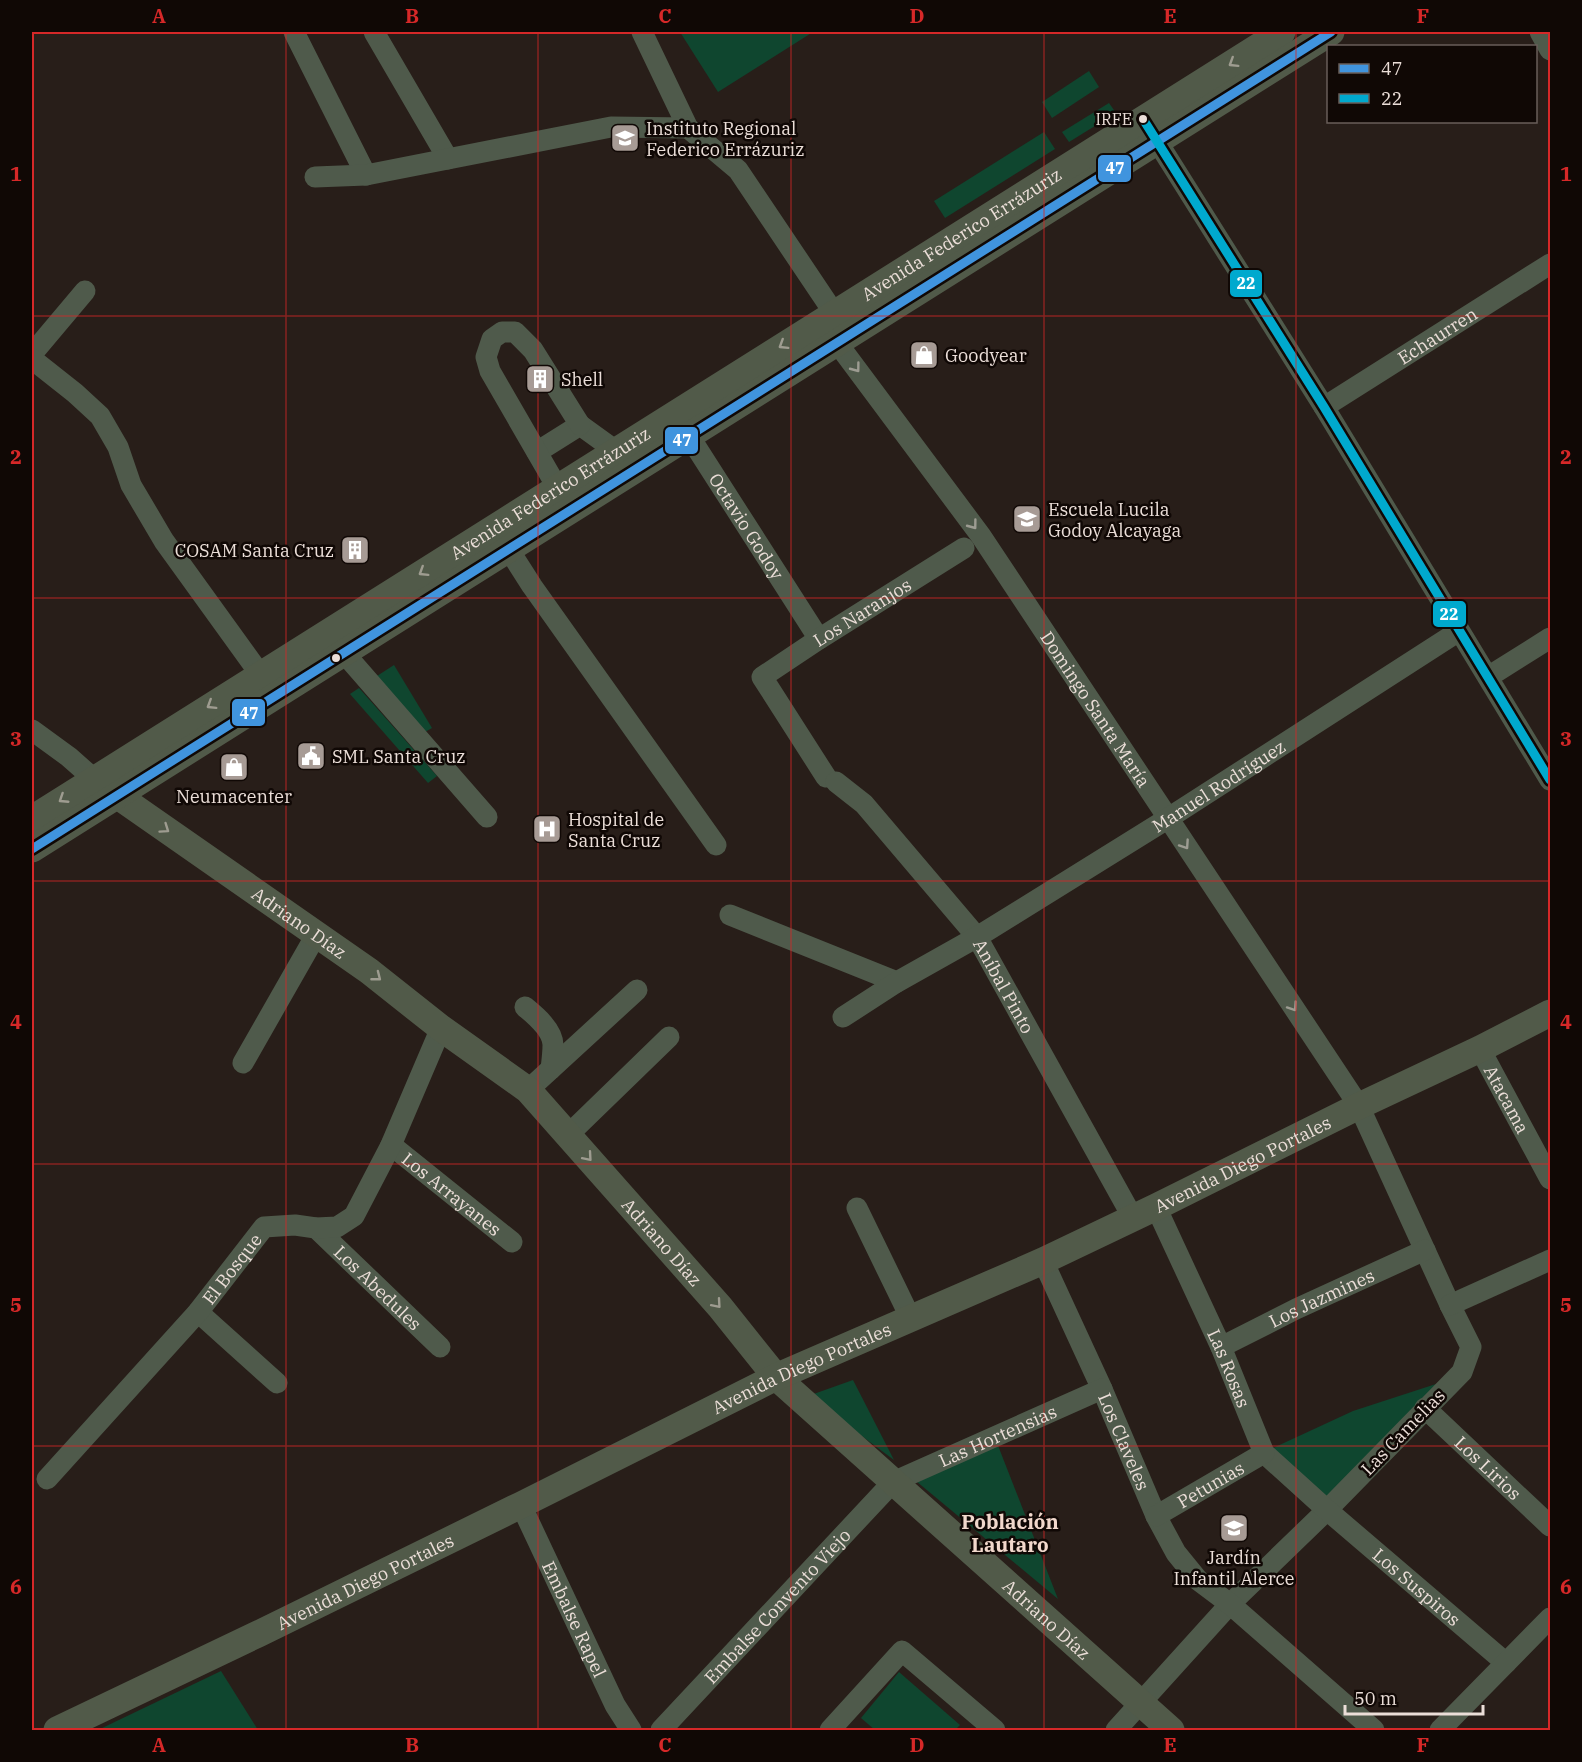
<svg xmlns="http://www.w3.org/2000/svg" width="1582" height="1762" viewBox="0 0 1582 1762" font-family="'IBM Plex Serif',serif">
	<style>
		.green { fill: #0f462f }
		.lines { fill: none; stroke-linecap: round; stroke-linejoin: round }
		.minor { stroke: #4f5a4b; stroke-width: 21 }
		.major { stroke: #515a49; stroke-width: 27 }
		.bus-1-casing { stroke: #100805; stroke-width: 14 }
		.bus-2-casing { stroke: #100805; stroke-width: 14 }
		.bus-1 { stroke: #4094de; stroke-width: 9 }
		.bus-2 { stroke: #00a9ce; stroke-width: 9 }
		.oneway { stroke: #9e9c90 }
		.oneway2 { stroke: #9d9c92 }
		.grid { fill: none; stroke: #d62828; stroke-width: 1.5; stroke-opacity: 0.55 }
		.bus-dot { fill: #ebded8; stroke: #100805; stroke-width: 2 }
		.labels { text-anchor: middle; dominant-baseline: central; stroke-width: 5; stroke-linejoin: round; paint-order: stroke }
		.bus-label { font-size: 16px; fill: #ebded8; stroke: #100805; text-anchor: end }
		.poi-label { font-size: 18px; fill: #ebded8; stroke: #100805; text-anchor: start }
		.street-label { font-size: 18px; fill: #ebded8; stroke: #100805 }
		.neighbourhood-label { font-size: 20px; font-weight: bold; fill: #f1d8cc; stroke: #100805 }
		.line-badge { stroke: #100805; stroke-width: 2 }
		.badge-label { font-size: 16px; text-anchor: middle; font-weight: bold; fill: #fff }
		.neatline { fill: none; stroke: #d62828; stroke-width: 2 }
		.grid-label { font-size: 20px; text-anchor: middle; font-weight: bold; fill: #d62828 }
	</style>
	<rect width="100%" height="100%" fill="#281e19"/>
	<g class="green">
		<polygon points="680,32 813,32 718,92"/>
		<polygon points="1089,71 1099,87 1052,118 1042,102"/>
		<polygon points="1109,103 1116,113 1069,142 1062,132"/>
		<polygon points="1044,132 1055,149 945,218 934,201"/>
		<polygon points="394,665 432,728 425,732 377,676"/>
		<polygon points="359,688 437,776 428,783 350,694"/>
		<polygon points="853,1380 894,1460 808,1396"/>
		<polygon points="1439,1383 1327,1497 1273,1448 1353,1411"/>
		<polygon points="997,1443 1058,1599 916,1481"/>
		<polygon points="221,1671 258,1730 98,1730"/>
		<polygon points="899,1672 960,1725 955,1730 875,1730 861,1718"/>
	</g>
	<g class="lines">
		<g class="minor">
			<polyline points="294,32 366,175"/>
			<polyline points="374,32 448,159"/>
			<polyline points="642,32 688,128 738,170 834,313"/>
			<polyline points="1540,32 1550,50"/>
			<polyline points="1150,130 1324,407 1550,780"/>
			<polyline points="315,177 366,175 611,127 688,128"/>
			<path id="s1" d="M829 332 981 536 1359 1106 1450 1305 1471 1347 1462 1372 1327 1510 1230 1604 1116 1730"/>
			<polyline points="32,354 85,291"/>
			<polyline points="32,359 75,393 100,416 118,447 131,485 164,541 260,674"/>
			<path id="s2" d="M1324 407 1550 264"/>
			<path id="s3" d="M682 425 819 639"/>
			<polyline points="537,452 580,425 616,451"/>
			<polyline points="557,487 490,371 486,357 492,339 502,332 515,332 533,350 580,425"/>
			<polyline points="500,536 532,586 716,845"/>
			<polyline points="344,653 487,817"/>
			<polyline points="1488,677 1550,638"/>
			<polyline points="32,730 69,757 94,779"/>
			<path id="s4" d="M826 777 762 677 819 639 964 548"/>
			<path id="s5" d="M836 782 864 804 977 937 1133 1218"/>
			<polyline points="730,915 897,982"/>
			<path d="M525 1007C536 1016 553 1030 553 1045 553 1052 552 1061 551 1069"/>
			<path id="s6" d="M843 1017 897 982 977 937 1167 819 1459 631"/>
			<path id="s7" d="M1480 1049 1550 1179"/>
			<polyline points="243,1063 316,935"/>
			<polyline points="528,1090 637,990"/>
			<polyline points="568,1135 669,1037"/>
			<path id="s8" d="M391 1145 512 1242"/>
			<path id="s9" d="M1156 1207 1221 1347 1264 1453 1327 1510 1506 1663"/>
			<polyline points="857,1208 911,1319"/>
			<path id="s10" d="M316 1228 440 1347"/>
			<path id="s11" d="M1043 1261 1102 1389 1156 1516 1176 1553 1198 1580 1230 1604 1374 1730"/>
			<polyline points="1450,1305 1550,1260"/>
			<polyline points="198,1312 277,1383"/>
			<path id="s12" d="M1221 1347 1296 1309 1425 1250"/>
			<path id="s13" d="M1425 1408 1550 1526"/>
			<path id="s14" d="M47 1479 198 1312 264 1227 295 1225 316 1228 337 1227 354 1216 391 1145 441 1028"/>
			<path id="s15" d="M521 1505 615 1705 631 1730"/>
			<path id="s16" d="M1156 1516 1264 1453"/>
			<path id="s17" d="M661 1730 893 1482 1102 1389"/>
			<polyline points="830,1730 902,1651 995,1730"/>
			<polyline points="1440,1730 1550,1618"/>
		</g>
		<g class="major">
			<path id="s18" d="M105 787 369 971 441 1028 528 1090 720 1307 776 1377 1171 1730"/>
			<path id="s19" d="M32 819 1282 32"/>
			<polyline points="32,849 1331,32"/>
			<path id="s20" d="M57 1730 258 1634 521 1505 776 1377 1043 1261 1156 1207 1359 1106 1480 1049 1550 1013"/>
		</g>
		<g class="bus-1-casing">
			<polyline id="bus-1" points="32,849 1331,32"/>
		</g>
		<g class="bus-2-casing">
			<polyline id="bus-2" points="1143,119 1324,407 1550,780"/>
		</g>
		<use href="#bus-1" class="bus-1"/>
		<use href="#bus-2" class="bus-2"/>
	</g>
	<defs><path id="oneway-chevron" d="M-2-3.5L2.5 0L-2 3.5" fill="none" stroke-width="1.6" stroke-linecap="round" stroke-linejoin="round" transform="scale(1.5)"/></defs>
	<g class="oneway">
		<use href="#oneway-chevron" transform="translate(1233 63) rotate(148)"/>
		<use href="#oneway-chevron" transform="translate(783 345) rotate(148)"/>
		<use href="#oneway-chevron" transform="translate(423 572) rotate(148)"/>
		<use href="#oneway-chevron" transform="translate(211 705) rotate(148)"/>
		<use href="#oneway-chevron" transform="translate(63 799) rotate(147)"/>
		<use href="#oneway-chevron" transform="translate(165 829) rotate(35)"/>
		<use href="#oneway-chevron" transform="translate(377 977) rotate(38)"/>
		<use href="#oneway-chevron" transform="translate(588 1157) rotate(49)"/>
		<use href="#oneway-chevron" transform="translate(717 1304) rotate(49)"/>
	</g>
	<g class="oneway2">
		<use href="#oneway-chevron" transform="translate(856 368) rotate(53)"/>
		<use href="#oneway-chevron" transform="translate(973 525) rotate(53)"/>
		<use href="#oneway-chevron" transform="translate(1185 845) rotate(56)"/>
		<use href="#oneway-chevron" transform="translate(1293 1007) rotate(56)"/>
	</g>
	<path class="grid" d="M286 32V1730M538 32V1730M791 32V1730M1044 32V1730M1296 32V1730M32 316H1550M32 598H1550M32 881H1550M32 1164H1550M32 1446H1550"/>
	<defs>
		<g id="school-square" transform="scale(1.5)"><rect x="-9" y="-9" width="18" height="18" rx="4" fill="#a79b95" stroke="#100805"/><path d="M0-5L7-2L0 1L-7-2ZM-4 1L0 2.5L4 1V4Q0 6-4 4Z" fill="#fff"/></g>
		<g id="shop-square" transform="scale(1.5)"><rect x="-9" y="-9" width="18" height="18" rx="4" fill="#a79b95" stroke="#100805"/><path d="M-5-2.5h2.3a2.7 3.5 0 0 1 5.4 0H5L5.5 6h-11ZM-1.5-2.5h3a1.5 2.3 0 0 0-3 0Z" fill="#fff"/></g>
		<g id="building-square" transform="scale(1.5)"><rect x="-9" y="-9" width="18" height="18" rx="4" fill="#a79b95" stroke="#100805"/><path d="M-4-6H4V6H1V3H-1V6H-4ZM-2.5-4.3h1.7v1.8h-1.7ZM.8-4.3h1.7v1.8H.8ZM-2.5-1h1.7V.8h-1.7ZM.8-1h1.7V.8H.8Z" fill="#fff"/></g>
		<g id="civic-square" transform="scale(1.5)"><rect x="-9" y="-9" width="18" height="18" rx="4" fill="#a79b95" stroke="#100805"/><path d="M-.6-6.5H3V-4.5H.6V-3L4-1V1h2V6H-6V1h2V-1L-.6-3ZM-1.2 2.5V6h2.4V2.5Z" fill="#fff"/></g>
		<g id="hospital-square" transform="scale(1.5)"><rect x="-9" y="-9" width="18" height="18" rx="4" fill="#a79b95" stroke="#100805"/><path d="M-5-5h3v3.5h4V-5h3V5h-3V1.5h-4V5h-3Z" fill="#fff"/></g>
	</defs>
	<g fill-rule="evenodd">
		<use href="#school-square" x="625" y="138"/>
		<use href="#shop-square" x="924" y="355"/>
		<use href="#building-square" x="540" y="379"/>
		<use href="#school-square" x="1027" y="519"/>
		<use href="#building-square" x="355" y="550"/>
		<use href="#civic-square" x="311" y="756"/>
		<use href="#shop-square" x="234" y="767"/>
		<use href="#hospital-square" x="547" y="829"/>
		<use href="#school-square" x="1234" y="1528"/>
	</g>
	<g class="bus-dot">
		<circle cx="1143" cy="119" r="5"/>
		<circle cx="336" cy="658" r="5"/>
	</g>
	<g class="labels">
		<g class="bus-label">
			<text x="1132" y="119">IRFE</text>
		</g>
		<g class="poi-label">
			<text x="646" y="128">Instituto Regional<tspan x="646" dy="21">Federico Errázuriz</tspan></text>
			<text x="945" y="355">Goodyear</text>
			<text x="561" y="379">Shell</text>
			<text x="1048" y="509">Escuela Lucila<tspan x="1048" dy="21">Godoy Alcayaga</tspan></text>
			<text x="334" y="550" text-anchor="end">COSAM Santa Cruz</text>
			<text x="332" y="756">SML Santa Cruz</text>
			<text x="234" y="796" text-anchor="middle">Neumacenter</text>
			<text x="568" y="819">Hospital de<tspan x="568" dy="21">Santa Cruz</tspan></text>
			<text x="1234" y="1557" text-anchor="middle">Jardín<tspan x="1234" dy="21">Infantil Alerce</tspan></text>
		</g>
		<g class="street-label">
			<text stroke="none"><textPath href="#s19" startOffset="1098">Avenida Federico Errázuriz</textPath></text>
			<text stroke="none"><textPath href="#s2" startOffset="134">Echaurren</textPath></text>
			<text stroke="none"><textPath href="#s19" startOffset="612">Avenida Federico Errázuriz</textPath></text>
			<text stroke="none"><textPath href="#s3" startOffset="120">Octavio Godoy</textPath></text>
			<text stroke="none"><textPath href="#s4" startOffset="238">Los Naranjos</textPath></text>
			<text stroke="none"><textPath href="#s1" startOffset="462">Domingo Santa María</textPath></text>
			<text stroke="none"><textPath href="#s6" startOffset="441">Manuel Rodríguez</textPath></text>
			<text stroke="none"><textPath href="#s18" startOffset="237">Adriano Díaz</textPath></text>
			<text stroke="none"><textPath href="#s5" startOffset="266">Aníbal Pinto</textPath></text>
			<text stroke="none"><textPath href="#s7" startOffset="57">Atacama</textPath></text>
			<text stroke="none"><textPath href="#s20" startOffset="1314">Avenida Diego Portales</textPath></text>
			<text stroke="none"><textPath href="#s8" startOffset="78">Los Arrayanes</textPath></text>
			<text stroke="none"><textPath href="#s18" startOffset="723">Adriano Díaz</textPath></text>
			<text stroke="none"><textPath href="#s14" startOffset="280">El Bosque</textPath></text>
			<text stroke="none"><textPath href="#s10" startOffset="86">Los Abedules</textPath></text>
			<text stroke="none"><textPath href="#s12" startOffset="112">Los Jazmines</textPath></text>
			<text stroke="none"><textPath href="#s9" startOffset="177">Las Rosas</textPath></text>
			<text stroke="none"><textPath href="#s20" startOffset="828">Avenida Diego Portales</textPath></text>
			<text transform="translate(1403 1432) rotate(-46)">Las Camelias</text>
			<text stroke="none"><textPath href="#s17" startOffset="454">Las Hortensias</textPath></text>
			<text stroke="none"><textPath href="#s11" startOffset="198">Los Claveles</textPath></text>
			<text stroke="none"><textPath href="#s13" startOffset="87">Los Lirios</textPath></text>
			<text stroke="none"><textPath href="#s16" startOffset="63">Petunias</textPath></text>
			<text stroke="none"><textPath href="#s20" startOffset="342">Avenida Diego Portales</textPath></text>
			<text stroke="none"><textPath href="#s9" startOffset="472">Los Suspiros</textPath></text>
			<text stroke="none"><textPath href="#s17" startOffset="170">Embalse Convento Viejo</textPath></text>
			<text stroke="none"><textPath href="#s15" startOffset="126">Embalse Rapel</textPath></text>
			<text stroke="none"><textPath href="#s18" startOffset="1263">Adriano Díaz</textPath></text>
		</g>
		<g class="neighbourhood-label">
			<text x="1010" y="1521">Población<tspan x="1010" dy="23">Lautaro</tspan></text>
		</g>
	</g>
	<g class="line-badge">
		<rect x="1097" y="154" width="35" height="29" rx="6" fill="#4094de"/>
		<rect x="1229" y="269" width="34" height="29" rx="6" fill="#00a9ce"/>
		<rect x="664" y="426" width="35" height="29" rx="6" fill="#4094de"/>
		<rect x="1432" y="600" width="35" height="28" rx="6" fill="#00a9ce"/>
		<rect x="231" y="698" width="35" height="29" rx="6" fill="#4094de"/>
	</g>
	<g class="badge-label">
		<text x="1115" y="174">47</text>
		<text x="1246" y="289">22</text>
		<text x="682" y="446">47</text>
		<text x="1449" y="620">22</text>
		<text x="249" y="719">47</text>
	</g>
	<rect width="1582" height="1762" fill="none" stroke="#100805" stroke-width="66"/>
	<rect x="1327" y="45" width="210" height="78" fill="#100805" stroke="#685e59" stroke-width="1.5"/>
	<rect x="1339" y="64" width="30" height="9" fill="#4094de" stroke="#685e59" stroke-width="1.5"/>
	<text x="1381" y="75" font-size="18" fill="#ebded8">47</text>
	<rect x="1339" y="94" width="30" height="9" fill="#00a9ce" stroke="#685e59" stroke-width="1.5"/>
	<text x="1381" y="105" font-size="18" fill="#ebded8">22</text>
	<path d="M1345 1705v9h138v-9" fill="none" stroke="#ebded8" stroke-width="3"/>
	<text x="1354" y="1705" font-size="18" fill="#ebded8" stroke="#100805" stroke-width="4.5" paint-order="stroke">50 m</text>
	<rect x="33" y="33" width="1516" height="1696" class="neatline"/>
	<g class="grid-label">
		<text x="159" y="23">A</text>
		<text x="412" y="23">B</text>
		<text x="665" y="23">C</text>
		<text x="917" y="23">D</text>
		<text x="1170" y="23">E</text>
		<text x="1423" y="23">F</text>
		<text x="16" y="181">1</text>
		<text x="1566" y="181">1</text>
		<text x="16" y="464">2</text>
		<text x="1566" y="464">2</text>
		<text x="16" y="746">3</text>
		<text x="1566" y="746">3</text>
		<text x="16" y="1029">4</text>
		<text x="1566" y="1029">4</text>
		<text x="16" y="1312">5</text>
		<text x="1566" y="1312">5</text>
		<text x="16" y="1594">6</text>
		<text x="1566" y="1594">6</text>
		<text x="159" y="1752">A</text>
		<text x="412" y="1752">B</text>
		<text x="665" y="1752">C</text>
		<text x="917" y="1752">D</text>
		<text x="1170" y="1752">E</text>
		<text x="1423" y="1752">F</text>
	</g>
</svg>
